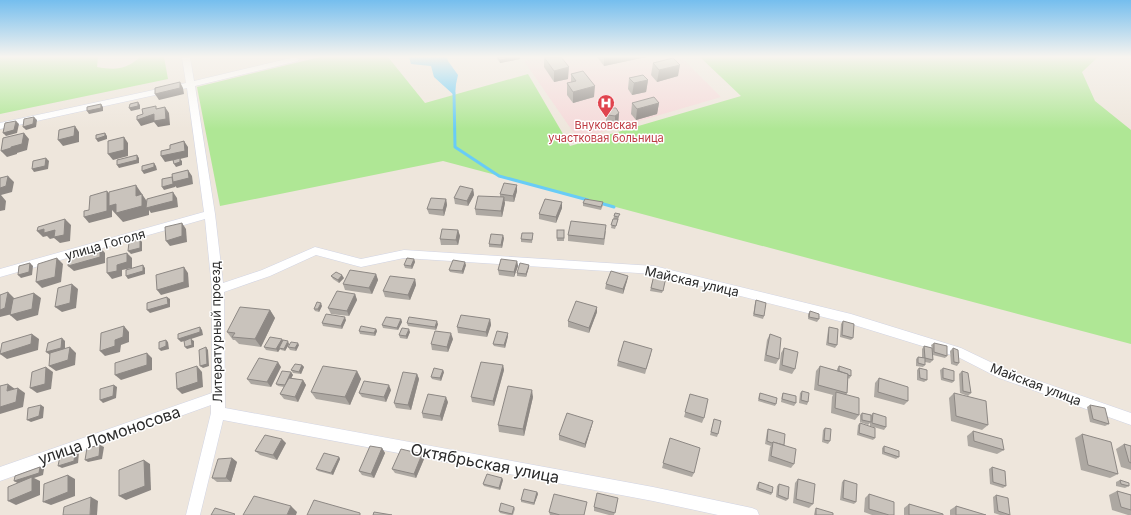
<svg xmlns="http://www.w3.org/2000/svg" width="1131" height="515" viewBox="0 0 1131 515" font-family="Inter,sans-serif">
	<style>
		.medical { fill: #f5d9d9 }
		.green { fill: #afe795 }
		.water { fill: #69ccf6 }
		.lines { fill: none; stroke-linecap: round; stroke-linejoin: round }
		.stream { stroke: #69ccf6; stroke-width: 3 }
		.minor-casing { stroke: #d1d4e4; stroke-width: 1 }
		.minor { fill: #fff; fill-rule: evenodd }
		.wall { fill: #ada8a2 }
		.shaded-wall { fill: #8d8884 }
		.building { fill: #c9c3bc; stroke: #8d8884 }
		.labels { text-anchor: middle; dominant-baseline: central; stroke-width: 3; stroke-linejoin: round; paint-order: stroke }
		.far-health-label { font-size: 11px; fill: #be3a42; stroke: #fff }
		.street-label { font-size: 13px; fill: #2b2b2b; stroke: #fff }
		.near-street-label { font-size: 16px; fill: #2b2b2b; stroke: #fff }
	</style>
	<rect width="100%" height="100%" fill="#eee6dc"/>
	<polygon class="medical" points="540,57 681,57 721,97 578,139 524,61"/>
	<g class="green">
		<path d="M0 57H98L97 67C115 70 126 70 140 57H164L168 79 0 114Z"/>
		<polygon points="320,57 388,57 425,103 528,74 570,146 741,96 700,57 1098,57 1082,72 1095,101 1131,130 1131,344 443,161 220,206 197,87"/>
	</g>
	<polygon class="water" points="409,57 447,57 448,61 458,75 456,84 455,96 434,77 431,66 411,64"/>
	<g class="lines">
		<g class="stream">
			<polyline points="454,93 455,147 499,176 588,200"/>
			<polyline points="600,203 614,207"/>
		</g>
		<g class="minor-casing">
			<polygon id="minor" points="182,57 190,57 194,81 295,57 299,59 298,61 195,86 215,214 223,283 262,270 315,247 361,259 404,250 654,266 851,314 961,348 1007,370 1131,413 1131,425 999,378 958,357 851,324 654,274 404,258 361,267 316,255 270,276 224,292 225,408 653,487 752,508 757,510 759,515 718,515 653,501 223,420 200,515 186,515 211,413 211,405 0,481 0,467 212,393 212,289 205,219 0,277 0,269 204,212 187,88 0,129 0,123 186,83"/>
		</g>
		<use href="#minor" class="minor"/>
	</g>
	<g class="wall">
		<polygon points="496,57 520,57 520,59 500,63"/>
		<polygon points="544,57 561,57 568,79 554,82 544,67"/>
		<polygon points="597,57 646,57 604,66"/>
		<polygon points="653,63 678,76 657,82 651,75"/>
		<polygon points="571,74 594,97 573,103 567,95 567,83 571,83"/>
		<polygon points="629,78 648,80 646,92 632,95 628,89"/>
		<polygon points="632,103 659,103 657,114 636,120 631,114"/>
		<polygon points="606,111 619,113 618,124 615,127 608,126 606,122"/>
		<polygon points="517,185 517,191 514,202 504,201 505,203 502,217 476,215 475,209 500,197 500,194"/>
		<polygon points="473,189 474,195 468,206 455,204 454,198"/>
		<polygon points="446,199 447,205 444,216 429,214 427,209"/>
		<polygon points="583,203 603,205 601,210 583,206"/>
		<polygon points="562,208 556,223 539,219 539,214"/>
		<polygon points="614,216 619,217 615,229 611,228"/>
		<polygon points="458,230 460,236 458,245 441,245 440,239"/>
		<rect x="557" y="230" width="7" height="11"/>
		<polygon points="606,231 604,245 568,241 568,235"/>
		<polygon points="533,233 532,243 521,242 521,239"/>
		<polygon points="504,238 502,248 489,247 489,244"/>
		<polygon points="414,259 415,262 412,269 405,268 404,265"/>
		<polygon points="517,261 518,266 514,277 499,275 498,270"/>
		<polygon points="466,265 463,274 450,272 449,270"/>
		<polygon points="529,265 529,267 526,277 517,276 517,273"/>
		<polygon points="376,274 378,280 372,294 345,290 343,284"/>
		<polygon points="654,275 666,277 662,293 650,291"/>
		<polygon points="331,276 344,278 339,283 333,279"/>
		<polygon points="628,276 627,281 623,294 605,289 606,284"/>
		<polygon points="415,279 416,285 410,300 385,297 383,291"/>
		<polygon points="355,294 357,300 349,316 331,314 328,308"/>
		<polygon points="756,300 764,316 763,319 753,316 755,303"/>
		<polygon points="322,306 319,312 315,311 314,309"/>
		<polygon points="270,310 275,318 261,347 239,344 235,340 233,340 227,332"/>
		<polygon points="810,311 819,319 817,322 808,319 808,314"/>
		<polygon points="597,312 589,333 568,327 568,321"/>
		<polygon points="401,319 402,322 398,330 383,328 382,325"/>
		<polygon points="490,319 491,325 487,337 458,333 457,327"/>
		<polygon points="346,320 342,329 323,326 322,323"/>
		<polygon points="843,321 853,338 851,340 840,337 841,324"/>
		<polygon points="407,323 438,324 436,330 408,326"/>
		<polygon points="829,327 837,345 835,348 826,345 828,330"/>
		<polygon points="376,329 377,331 375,336 360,334 359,331"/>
		<polygon points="410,332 407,339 400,338 399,335"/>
		<polygon points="770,334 779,359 776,364 764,361 767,340"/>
		<polygon points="508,336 505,348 494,346 493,344"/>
		<polygon points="453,339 448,352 432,350 431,344"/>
		<polygon points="283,340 289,344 285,351 281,350 280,349 278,352 266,350 264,347"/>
		<polygon points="934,343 947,356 945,358 933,355 933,360 930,363 925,362 925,365 923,367 916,366 916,359 918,357 922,358 922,349 924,346 932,348 931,345"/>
		<polygon points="299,345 296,351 290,350 288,347"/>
		<polygon points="784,348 795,369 792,374 779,370 781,353"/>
		<polygon points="953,348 959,363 957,366 951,364 950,351"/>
		<polygon points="651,354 645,374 617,366 618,361"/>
		<polygon points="302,365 304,367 301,374 293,373 291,370"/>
		<polygon points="503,365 504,370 494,406 472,402 471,397"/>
		<polygon points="820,366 837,371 837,369 839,366 851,376 849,379 848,378 847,393 846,395 859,415 855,420 831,413 832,397 833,395 814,390 816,371"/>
		<polygon points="281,367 271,387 251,384 247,379"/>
		<polygon points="919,368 927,380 924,382 917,380 917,370"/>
		<polygon points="943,368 954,381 952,383 941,380 940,370"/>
		<polygon points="357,371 361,379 350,405 316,399 311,392"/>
		<polygon points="962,371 971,393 968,396 960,393 959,374"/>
		<polygon points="291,372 293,375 291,378 303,380 306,385 298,402 284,399 280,394 284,387 278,386 276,384"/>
		<polygon points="444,372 441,381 432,379 431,377"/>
		<polygon points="417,374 419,379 411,410 396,408 394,403"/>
		<polygon points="879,378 908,401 904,405 874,397 875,383"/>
		<polygon points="391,390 386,402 362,397 359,393"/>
		<polygon points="802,391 808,402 807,405 799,403 800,393"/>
		<polygon points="760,393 776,404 775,406 758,401 759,395"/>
		<polygon points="783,393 796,403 794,406 781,402 782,395"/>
		<polygon points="954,393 988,425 982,430 951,421 949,398"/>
		<polygon points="690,394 704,418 702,423 684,417"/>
		<polygon points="533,397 524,436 499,432 498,425"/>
		<polygon points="448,402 442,421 423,418 422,413"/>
		<polygon points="1090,405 1109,424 1105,426 1090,422 1087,407"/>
		<polygon points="862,413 871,415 873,413 886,427 884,430 870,426 870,423 868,425 860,422 860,415"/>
		<polygon points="714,419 718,434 717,437 710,435"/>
		<polygon points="860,423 875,438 873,440 857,435 858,425"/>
		<polygon points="592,425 585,448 559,440 559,435"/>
		<polygon points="825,428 830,441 828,444 822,442 823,430"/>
		<polygon points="768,429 784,445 794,464 791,468 768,461 770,447 771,446 765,444 767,431"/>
		<polygon points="973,431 1004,450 997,454 968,446 967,436"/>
		<polygon points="1082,434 1118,474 1110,478 1081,470 1075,438"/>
		<polygon points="670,438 694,473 692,477 662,468"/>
		<polygon points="286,443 277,460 260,455 255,451"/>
		<polygon points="1124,444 1131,446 1131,470 1121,467 1116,449"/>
		<polygon points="884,446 899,457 896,459 882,454 882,448"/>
		<polygon points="382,448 385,453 374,478 362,475 359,471"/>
		<polygon points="339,457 340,459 333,475 318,471 316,469"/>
		<polygon points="232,458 237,462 231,482 217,482 212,478"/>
		<polygon points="424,459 416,478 395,473 392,469"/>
		<polygon points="992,467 1006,486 1003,488 990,484 989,469"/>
		<polygon points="798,479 813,504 809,508 793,503 795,483"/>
		<polygon points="503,480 500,490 484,486 483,484"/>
		<polygon points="844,480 856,502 854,504 840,500 842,482"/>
		<polygon points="1120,480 1129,486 1125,488 1116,486 1116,482"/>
		<polygon points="759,482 772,493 771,495 756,490 757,485"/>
		<polygon points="779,484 788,499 786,501 776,497 777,486"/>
		<polygon points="1117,491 1131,495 1131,515 1128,515 1112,510 1109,495"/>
		<polygon points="537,492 538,494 534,505 521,502 521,500"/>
		<polygon points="869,494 894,515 872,515 864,512 865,498"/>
		<polygon points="996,495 1010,515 1000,515 994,513 993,497"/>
		<polygon points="618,498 614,515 609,515 594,511 594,507"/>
		<polygon points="909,504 943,515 904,515 904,508"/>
		<polygon points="586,506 584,515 550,515 549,512"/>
		<polygon points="956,506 986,515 950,515 950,510"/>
		<polygon points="514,507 515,509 513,515 509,515 500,513 499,511"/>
		<polygon points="816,508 833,515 814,515 815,510"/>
	</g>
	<g class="shaded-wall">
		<polygon points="516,57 520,57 520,59 500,63 500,60"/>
		<polygon points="604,57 646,57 604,66"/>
		<polygon points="680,65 678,76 657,82 659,70"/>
		<polygon points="569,67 568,79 554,82 554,71"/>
		<polygon points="648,80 646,92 632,95 634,83"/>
		<polygon points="180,82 183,88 184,94 159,100 155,94"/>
		<polygon points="595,86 594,97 573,103 573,92"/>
		<polygon points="138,102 140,105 140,109 131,111 129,108"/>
		<polygon points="659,103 657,114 636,120 637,109"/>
		<polygon points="101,104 103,107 103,111 89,114 87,111"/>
		<polygon points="165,107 169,113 170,125 158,127 154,122 141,126 137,120"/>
		<polygon points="619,113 618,124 615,127 615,116"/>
		<polygon points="34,117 37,120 36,127 26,130 23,127"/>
		<polygon points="16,121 19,124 17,133 6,136 3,133"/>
		<polygon points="75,126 79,132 79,142 63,146 58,140"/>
		<polygon points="24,133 29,139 27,150 17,153 17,154 7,157 1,151 11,147"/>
		<polygon points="105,133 107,136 107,139 98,142 96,139"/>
		<polygon points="124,137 128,143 128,156 113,160 108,154"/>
		<polygon points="184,141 188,147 188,157 180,159 182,161 182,165 176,167 174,164 180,159 165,162 161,156"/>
		<polygon points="137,155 139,158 139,163 119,168 117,165"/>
		<polygon points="46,158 49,161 48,169 34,172 32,169"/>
		<polygon points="154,163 156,166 157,170 144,174 142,171"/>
		<polygon points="188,170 192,176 193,184 177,188 175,186 175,187 164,190 162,187 173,182"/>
		<polygon points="8,176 14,182 12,192 1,195 6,201 5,210 0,211 0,188"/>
		<polygon points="136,185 148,203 173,192 177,198 178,207 151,213 149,210 149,215 123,222 112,210 112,217 89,223 84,217 107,191 112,197 136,196"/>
		<polygon points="517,185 517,191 514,202 513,196"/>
		<polygon points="473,189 474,195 468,206 467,201"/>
		<polygon points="504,197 505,203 502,217 501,211"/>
		<polygon points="446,199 447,205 444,216 443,210"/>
		<polygon points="562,202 562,208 556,223 556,217"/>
		<polygon points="65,219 71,225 70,241 60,243 54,238 50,239 47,236 43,237 37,231 44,229"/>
		<polygon points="182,223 186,229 187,242 170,246 166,241"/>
		<polygon points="458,230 460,236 458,245 456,240"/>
		<polygon points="503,235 504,238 502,248 501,245"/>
		<polygon points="140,239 142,242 142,251 131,254 128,251"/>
		<polygon points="100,247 105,253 105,263 74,271 68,266"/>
		<polygon points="127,253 132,258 132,268 122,270 122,276 112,279 107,273 117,265"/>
		<polygon points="57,258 63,264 61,282 42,288 36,282"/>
		<polygon points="414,259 415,262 412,269 411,266"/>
		<polygon points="517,261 518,266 514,277 514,272"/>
		<polygon points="465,262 466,265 463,274 462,271"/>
		<polygon points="30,263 33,266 32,275 21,278 18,275"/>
		<polygon points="143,265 145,268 145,274 128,279 126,276"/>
		<polygon points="529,265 529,267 526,277 526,274"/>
		<polygon points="184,267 188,273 189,287 161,295 157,290"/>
		<polygon points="376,274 378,280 372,294 369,288"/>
		<polygon points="342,275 344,278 339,283 338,280"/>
		<polygon points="628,276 627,281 623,294 623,289"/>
		<polygon points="415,279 416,285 410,300 408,295"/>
		<polygon points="72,284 78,289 76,308 62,312 55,307"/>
		<polygon points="8,292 14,298 12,314 0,317 0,310"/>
		<polygon points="34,293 41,298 38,315 17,321 10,315"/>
		<polygon points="355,294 357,300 349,316 347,311"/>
		<polygon points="167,297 170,299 170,307 150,313 147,310"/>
		<polygon points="321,303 322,306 319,312 318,309"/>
		<polygon points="597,307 597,312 589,333 589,328"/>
		<polygon points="270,310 275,318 261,347 255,339"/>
		<polygon points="345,317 346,320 342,329 341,326"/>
		<polygon points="401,319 402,322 398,330 397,328"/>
		<polygon points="490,319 491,325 487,337 486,332"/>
		<polygon points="437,321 438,324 436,330 435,327"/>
		<polygon points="124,326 129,332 129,342 121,345 120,352 105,356 100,351"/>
		<polygon points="200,327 202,330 203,335 191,339 194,341 194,347 187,349 185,347 191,339 181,342 178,339"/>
		<polygon points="376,329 377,331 375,336 374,333"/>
		<polygon points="409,329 410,332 407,339 406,336"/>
		<polygon points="451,333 453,339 448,352 447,347"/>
		<polygon points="508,333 508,336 505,348 504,345"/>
		<polygon points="32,334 39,339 38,350 7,359 0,354"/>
		<polygon points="62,338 65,341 65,350 50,355 46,352"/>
		<polygon points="282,339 284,341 279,348 280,349 278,352 276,349"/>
		<polygon points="166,340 168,342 169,349 161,351 159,349"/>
		<polygon points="288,341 289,344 285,351 284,349"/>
		<polygon points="298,343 299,345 296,351 295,348"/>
		<polygon points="70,347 76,353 75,365 56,371 49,366"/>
		<polygon points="206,347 208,350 209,366 203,368 200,366"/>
		<polygon points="147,353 152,358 152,370 121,380 115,375"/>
		<polygon points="278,362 281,367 271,387 267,382"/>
		<polygon points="302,365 304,367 301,374 299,372"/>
		<polygon points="503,365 504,370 494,406 493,401"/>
		<polygon points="197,366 202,372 203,387 182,394 177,389"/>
		<polygon points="46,367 53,372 51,389 37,393 30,388"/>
		<polygon points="443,370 444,372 441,381 440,378"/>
		<polygon points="357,371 361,379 350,405 345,397"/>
		<polygon points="291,372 293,375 286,388 285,385"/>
		<polygon points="417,374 419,379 411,410 408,405"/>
		<polygon points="303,380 306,385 298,402 295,397"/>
		<polygon points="8,384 15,389 7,391"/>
		<polygon points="114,385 117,387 116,398 103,403 100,400"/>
		<polygon points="389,385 391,390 386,402 384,397"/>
		<polygon points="18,388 25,393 23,407 0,414 0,407"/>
		<polygon points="532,390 533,397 524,436 523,429"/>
		<polygon points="446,397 448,402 442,421 440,416"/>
		<polygon points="41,405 44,407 43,418 31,422 27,420"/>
		<polygon points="593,421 592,425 585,448 585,444"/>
		<polygon points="282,439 286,443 277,460 273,455"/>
		<polygon points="100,445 104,447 102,459 88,462 85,460"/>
		<polygon points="382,448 385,453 374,478 371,474"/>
		<polygon points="75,451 79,453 78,463 62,468 58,466"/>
		<polygon points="422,454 424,459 416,478 414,474"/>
		<polygon points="339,457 340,459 333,475 331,473"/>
		<polygon points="232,458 237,462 231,482 226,478"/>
		<polygon points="144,460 150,464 151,490 126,500 119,496"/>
		<polygon points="40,467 44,469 43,475 34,478 40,481 40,495 16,505 8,501 19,484 14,481"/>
		<polygon points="68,475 75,479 75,496 51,505 43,502"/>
		<polygon points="502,478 503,480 500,490 499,488"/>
		<polygon points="537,492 538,494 534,505 534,503"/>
		<polygon points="91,497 98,501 97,515 90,515"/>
		<polygon points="291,506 297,512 296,515 287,515"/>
	</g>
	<g class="building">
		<polygon points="497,57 516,57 500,60"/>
		<polygon points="544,57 561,57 569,67 554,71"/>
		<polygon points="673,58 680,65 659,70 653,63"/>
		<polygon points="583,71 595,86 573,92 567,83 576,81 571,74"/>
		<polygon points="643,75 648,80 634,83 629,78"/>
		<polygon points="180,82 180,88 155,94 155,88"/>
		<polygon points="654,97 659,103 637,109 632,103"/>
		<polygon points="138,102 138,106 129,108 130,104"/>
		<polygon points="101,104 101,108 87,111 87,107"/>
		<polygon points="156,106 156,109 165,107 166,119 154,121 154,114 137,120 137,116 143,114 142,109"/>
		<polygon points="610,108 616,108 619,113 615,116 608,115 606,111"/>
		<polygon points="34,117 33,124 23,127 24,119"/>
		<polygon points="16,121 14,130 3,133 5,123"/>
		<polygon points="75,126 74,136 58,140 59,130"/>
		<polygon points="24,133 22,144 11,147 11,148 1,151 3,138"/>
		<polygon points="105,133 105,136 96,139 96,135"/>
		<polygon points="124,137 124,150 108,154 108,141"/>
		<polygon points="184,141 185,151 161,156 161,151 170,149 170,145"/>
		<polygon points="137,155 137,160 117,165 117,160"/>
		<polygon points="46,158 45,166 32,169 33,161"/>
		<polygon points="180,158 180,162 174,164 173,160"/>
		<polygon points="154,163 154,167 142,171 142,166"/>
		<polygon points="188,170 189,178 173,182 172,174"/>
		<polygon points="8,176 6,186 0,188 0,178"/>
		<polygon points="172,177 173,184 162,187 162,179"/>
		<polygon points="504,183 517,185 513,196 500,194"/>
		<polygon points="136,185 136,196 142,194 142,206 116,213 116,204 109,206 109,192"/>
		<polygon points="460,186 473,189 467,201 454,198"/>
		<polygon points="107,191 107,211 84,217 84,211 89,210 90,196"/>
		<polygon points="173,192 173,201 146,208 147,199"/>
		<polygon points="478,196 504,197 501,211 475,209"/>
		<polygon points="431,198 446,199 443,210 427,209"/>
		<polygon points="545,199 562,202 556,217 539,214"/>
		<polygon points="585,199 603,202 601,207 583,203"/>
		<polygon points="615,213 620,214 618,217 614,216"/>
		<polygon points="65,219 64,235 54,237 55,230 44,233 44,229 37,231 38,227"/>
		<polygon points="613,219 618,219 616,226 611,225"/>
		<polygon points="571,221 606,225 604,239 568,235"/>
		<polygon points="182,223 182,236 166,241 165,227"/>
		<polygon points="442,229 458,230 456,240 440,239"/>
		<rect x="557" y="230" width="7" height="8"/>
		<polygon points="522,233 533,233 532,240 521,239"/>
		<polygon points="491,234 503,235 501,245 489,244"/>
		<polygon points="140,239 140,248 128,251 129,242"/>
		<polygon points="100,247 100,257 68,266 69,255"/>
		<polygon points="127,253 127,262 117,265 117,271 107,273 107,258"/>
		<polygon points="57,258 55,277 36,282 38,264"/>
		<polygon points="407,258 414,259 411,266 404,265"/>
		<polygon points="501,259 517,261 514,272 498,270"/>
		<polygon points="453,260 465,262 462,271 449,270"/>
		<polygon points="30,263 29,272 18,275 19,266"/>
		<polygon points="520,263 529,265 526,274 517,273"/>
		<polygon points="143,265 143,271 126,276 126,270"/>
		<polygon points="184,267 184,282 157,290 156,275"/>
		<polygon points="350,270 376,274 369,288 343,284"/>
		<polygon points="611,271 628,276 623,289 606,284"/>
		<polygon points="336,272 342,275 338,280 331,276"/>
		<polygon points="654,275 666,277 663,291 651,288"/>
		<polygon points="390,276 415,279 408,295 383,291"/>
		<polygon points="72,284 70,303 55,307 58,288"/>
		<polygon points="337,291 355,294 347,311 328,308"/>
		<polygon points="8,292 5,308 0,310 0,295"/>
		<polygon points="34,293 32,309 10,315 13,299"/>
		<polygon points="167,297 168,304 147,310 147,303"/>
		<polygon points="756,300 766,303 764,316 754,314"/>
		<polygon points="576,301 597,307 589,328 568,321"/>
		<polygon points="317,302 321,303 318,309 314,309"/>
		<polygon points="240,307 270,310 255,339 232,337 235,333 227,332"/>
		<polygon points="810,311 819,314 819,319 809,317"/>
		<polygon points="326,314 345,317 341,326 322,323"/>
		<polygon points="461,315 490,319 486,332 457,327"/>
		<polygon points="386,317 401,319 397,328 382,325"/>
		<polygon points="409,317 437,321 435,327 407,323"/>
		<polygon points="843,321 854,324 853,338 842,335"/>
		<polygon points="124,326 123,337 115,340 115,346 100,351 101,333"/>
		<polygon points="361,326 376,329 374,333 359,331"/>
		<polygon points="200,327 200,332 178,339 178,334"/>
		<polygon points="829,327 838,329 837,345 828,343"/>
		<polygon points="402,328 409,329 406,336 399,335"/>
		<polygon points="435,331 451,333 447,347 431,344"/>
		<polygon points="497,331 508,333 504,345 493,344"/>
		<polygon points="32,334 31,344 0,354 2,343"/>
		<polygon points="770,334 781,338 779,359 766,355"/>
		<polygon points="270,337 282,339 276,349 264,347"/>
		<polygon points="62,338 61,348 46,352 48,343"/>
		<polygon points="191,338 192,345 185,347 184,341"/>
		<polygon points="166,340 166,346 159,349 159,342"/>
		<polygon points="283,340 288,341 284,349 279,348"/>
		<polygon points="624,341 652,349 646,369 618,361"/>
		<polygon points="291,342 298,343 295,348 288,347"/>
		<polygon points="934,343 947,346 947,356 934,352"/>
		<polygon points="924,346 932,348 933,360 925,358"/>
		<polygon points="70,347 68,360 49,366 50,353"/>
		<polygon points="206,347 207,364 200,366 199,350"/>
		<polygon points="784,348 798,352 795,369 782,365"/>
		<polygon points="953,348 958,350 959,363 954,362"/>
		<polygon points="147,353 147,365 115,375 115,363"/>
		<polygon points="918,357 925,358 925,365 918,363"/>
		<polygon points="259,358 278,362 267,382 247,379"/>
		<polygon points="481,362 503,365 493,401 471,397"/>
		<polygon points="295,364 302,365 299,372 291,370"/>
		<polygon points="197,366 198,382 177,389 176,373"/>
		<polygon points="323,366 357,371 345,397 311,392"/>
		<polygon points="820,366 848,374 847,393 818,385"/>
		<polygon points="839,366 851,370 851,376 848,375 848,374 839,371"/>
		<polygon points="46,367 45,384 30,388 32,372"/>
		<polygon points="434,368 443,370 440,378 431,377"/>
		<polygon points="919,368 927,370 927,380 920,378"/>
		<polygon points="943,368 954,371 954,381 943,378"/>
		<polygon points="282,371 291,372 285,385 276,384"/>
		<polygon points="962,371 968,373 971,393 963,391"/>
		<polygon points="403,372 417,374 408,405 394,403"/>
		<polygon points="289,378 303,380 295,397 280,394"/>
		<polygon points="879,378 908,387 908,401 878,392"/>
		<polygon points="364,381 389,385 384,397 359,393"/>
		<polygon points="8,384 7,391 18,388 16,402 0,407 0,386"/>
		<polygon points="114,385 113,396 100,400 100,389"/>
		<polygon points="508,386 532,390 523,429 498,425"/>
		<polygon points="802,391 809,393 808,402 801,400"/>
		<polygon points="836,392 859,398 859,415 835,408"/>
		<polygon points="760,393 777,398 776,404 759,399"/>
		<polygon points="783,393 796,396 796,403 782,399"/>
		<polygon points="954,393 986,401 988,425 956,416"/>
		<polygon points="428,394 446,397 440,416 422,413"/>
		<polygon points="690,394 708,399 704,418 685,412"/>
		<polygon points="41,405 39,416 27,420 28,408"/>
		<polygon points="1090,405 1105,408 1109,424 1093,419"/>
		<polygon points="567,413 593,421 585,444 559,435"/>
		<polygon points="862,413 871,415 871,422 862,420"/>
		<polygon points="873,413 886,417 886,427 872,423"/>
		<polygon points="714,419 721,421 718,434 711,432"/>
		<polygon points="860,423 875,428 875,438 859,433"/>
		<polygon points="825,428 831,429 830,441 824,440"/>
		<polygon points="768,429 785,434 784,445 773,442 772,443 767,441"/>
		<polygon points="973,431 1002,439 1004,450 974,441"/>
		<polygon points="1082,434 1111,442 1118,474 1088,465"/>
		<polygon points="265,435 282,439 273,455 255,451"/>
		<polygon points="670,438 700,448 694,473 663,463"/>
		<polygon points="773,442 796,449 794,464 771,456"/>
		<polygon points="1124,444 1131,446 1131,463 1129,462"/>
		<polygon points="100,445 99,456 85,460 87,448"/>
		<polygon points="370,446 382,448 371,474 359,471"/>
		<polygon points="884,446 899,451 899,457 884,452"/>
		<polygon points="401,449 422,454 414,474 392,469"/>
		<polygon points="75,451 74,461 58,466 60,456"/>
		<polygon points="324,453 339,457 331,473 316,469"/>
		<polygon points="232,458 226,478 212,478 218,459"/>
		<polygon points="144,460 145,486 119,496 119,470"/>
		<polygon points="40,467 39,473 14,481 15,476"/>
		<polygon points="992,467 1005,471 1006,486 993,482"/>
		<polygon points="487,474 502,478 499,488 483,484"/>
		<polygon points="68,475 68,492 43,502 44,484"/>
		<polygon points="32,477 32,491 8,501 8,487"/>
		<polygon points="798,479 815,484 813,504 796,499"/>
		<polygon points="844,480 857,484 856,502 843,498"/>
		<polygon points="1120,480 1129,483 1129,486 1121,484"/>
		<polygon points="759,482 773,487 772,493 758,488"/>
		<polygon points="779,484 789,487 788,499 778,495"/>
		<polygon points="524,489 537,492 534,503 521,500"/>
		<polygon points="1117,491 1131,495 1131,510 1121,507"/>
		<polygon points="597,493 618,498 615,513 594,507"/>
		<polygon points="554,494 587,502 584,515 560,515 549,512"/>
		<polygon points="869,494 894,502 894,515 889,515 869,509"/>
		<polygon points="996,495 1008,498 1010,515 998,511"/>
		<polygon points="254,496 291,506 287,515 243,515"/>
		<polygon points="91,497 90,515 63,515 64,507"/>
		<polygon points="314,500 360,513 360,515 307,515"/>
		<polygon points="501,503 514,507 512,514 499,511"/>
		<polygon points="909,504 943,514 943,515 909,515"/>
		<polygon points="956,506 986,515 956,515"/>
		<polygon points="215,508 235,514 234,515 211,515"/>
		<polygon points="816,508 833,513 833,515 816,515"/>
		<polygon points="374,512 392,515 373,515"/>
	</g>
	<linearGradient id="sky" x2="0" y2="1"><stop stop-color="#75beee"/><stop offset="0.44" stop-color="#f7f4ef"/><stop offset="1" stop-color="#f7f4ef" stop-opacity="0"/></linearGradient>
	<rect width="1131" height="129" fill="url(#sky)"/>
	<defs>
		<g id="hospital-pin" transform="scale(0.9)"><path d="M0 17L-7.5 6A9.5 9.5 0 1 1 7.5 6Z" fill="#e0444e" stroke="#fff"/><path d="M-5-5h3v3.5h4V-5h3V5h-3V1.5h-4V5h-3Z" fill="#fff"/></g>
	</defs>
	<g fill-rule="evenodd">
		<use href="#hospital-pin" x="606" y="103"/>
	</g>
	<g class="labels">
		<g class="far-health-label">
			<text x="606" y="125">Внуковская<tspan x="606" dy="13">участковая больница</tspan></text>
		</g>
		<g class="street-label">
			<text transform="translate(105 244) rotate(-16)">улица Гоголя</text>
			<text transform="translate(692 281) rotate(13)">Майская улица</text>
			<text transform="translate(216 332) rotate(-91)">Литературный проезд</text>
			<text transform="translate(1036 384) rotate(21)">Майская улица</text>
		</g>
		<g class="near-street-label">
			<text transform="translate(109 435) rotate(-19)">улица Ломоносова</text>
			<text transform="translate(485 463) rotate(11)">Октябрьская улица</text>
		</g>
	</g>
</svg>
